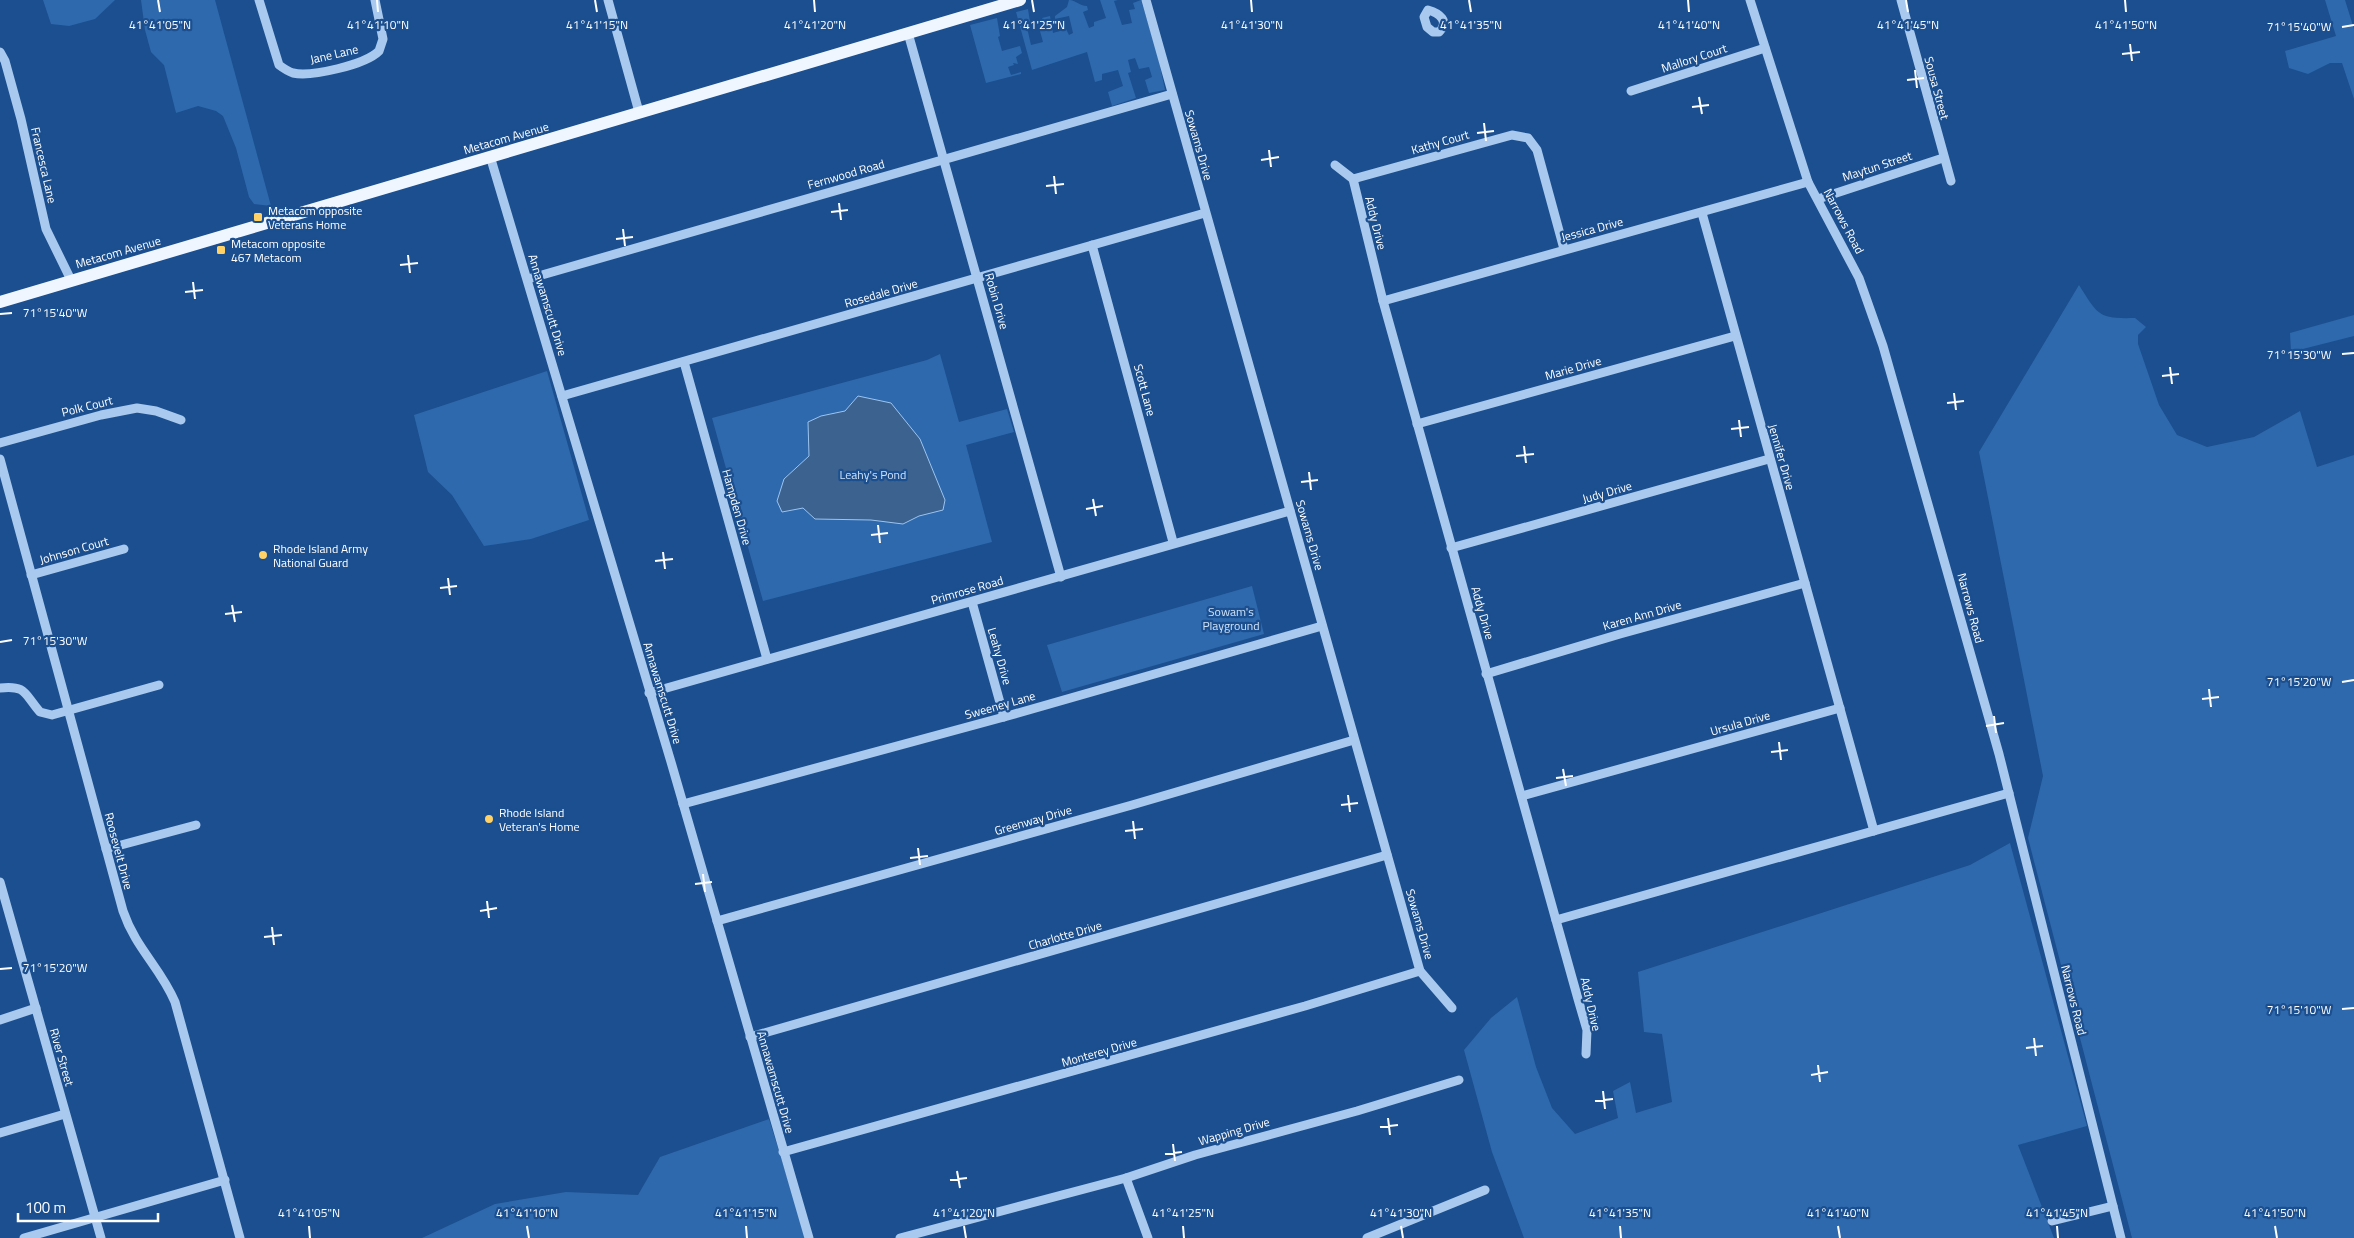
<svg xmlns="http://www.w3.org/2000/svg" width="2354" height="1238" viewBox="0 0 2354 1238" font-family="'Titillium Web',sans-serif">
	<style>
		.green { fill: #2e69ad }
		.water { fill: #3c6290; stroke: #9cc4f0 }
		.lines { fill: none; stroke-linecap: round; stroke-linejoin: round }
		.minor { stroke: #a9c9ee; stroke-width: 9 }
		.major { stroke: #f0f6ff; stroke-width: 12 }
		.ticks { fill: none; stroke: #fff; stroke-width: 2 }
		.poi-dot { fill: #ffd166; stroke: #1b4f8f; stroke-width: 2 }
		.labels { text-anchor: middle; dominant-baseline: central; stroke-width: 4.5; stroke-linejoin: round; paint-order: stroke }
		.street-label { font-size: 12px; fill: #fff; stroke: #1b4f8f }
		.poi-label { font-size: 12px; fill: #fff; stroke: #1b4f8f; text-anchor: start }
		.park-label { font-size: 12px; fill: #cfe3fa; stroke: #1b4f8f }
		.ticks-label { font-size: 12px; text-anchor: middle; fill: #fff; stroke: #1b4f8f; stroke-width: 4.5; stroke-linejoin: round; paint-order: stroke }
	</style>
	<rect width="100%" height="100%" fill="#1b4f8f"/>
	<g class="green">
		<polygon points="43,0 115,0 95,19 69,26 51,24"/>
		<polygon points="141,0 215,0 271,206 254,204 249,197 236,148 223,116 216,111 198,106 176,113 164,65 151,52 145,30"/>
		<path d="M1069 0C1076 0 1079 6 1087 6L1088 10 1083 12 1089 28 1094 26V22L1106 18 1100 0H1118L1114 1 1122 25 1132 23 1129 10 1135 9 1133 3 1141 0 1157 52 1165 90 1149 93 1145 80 1152 77 1149 67 1139 69 1135 58 1128 60 1131 72 1128 73 1136 98 1112 106 1108 92 1123 86 1118 70 1102 74V80L1095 82 1087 52 1032 70 1016 12 1028 9 1030 22 1026 23 1031 45 1043 42 1038 24 1043 23 1042 18 1050 16 1053 33 1066 29 1069 35 1073 33 1069 16 1055 19V16L1067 7Z"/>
		<polygon points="2325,0 2345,0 2354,29 2354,99 2342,63 2330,63 2308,74 2289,68 2285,51 2336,36"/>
		<polygon points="997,18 1000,36 998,37 1002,51 1020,46 1022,53 1016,57 1018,64 1013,63 1014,65 1008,67 1011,75 1021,72 1021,74 986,83 970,25"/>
		<path d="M2079 285C2098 315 2098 319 2135 318L2146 327 2138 335V344L2159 405 2177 435 2207 447 2254 437 2300 411 2317 467 2354 455V1238H2132L2028 838 2043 776 1979 452Z"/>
		<polygon points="2354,315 2354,336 2291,352 2290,333"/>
		<polygon points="940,354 959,422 1007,409 1014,432 966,445 992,542 763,601 712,418 927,360"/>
		<polygon points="547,371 589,520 531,539 484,546 452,495 428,472 414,415"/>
		<polygon points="1252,586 1264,634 1062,692 1047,645"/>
		<polygon points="2010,843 2087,1126 2018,1145 2054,1238 1524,1238 1492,1152 1464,1050 1491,1018 1517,997 1536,1067 1552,1108 1575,1134 1618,1118 1613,1091 1630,1082 1636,1113 1672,1102 1662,1034 1644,1032 1638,972 1970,865"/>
		<polygon points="769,1119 806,1238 422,1238 495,1204 566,1192 638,1195 660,1157"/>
	</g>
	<polygon class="water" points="858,396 891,403 920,439 945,500 943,510 919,516 903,524 871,520 815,519 803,508 782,512 777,501 784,479 809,456 808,422 821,416 845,411"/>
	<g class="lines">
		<g class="minor">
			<path d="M259 0 279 65C283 68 287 71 293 73 311 77 365 65 379 51L383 39 375 0"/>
			<polyline points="608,0 639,112"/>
			<polyline points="1146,0 1420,971 1452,1008"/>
			<polyline points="1750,0 1808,182 1859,278 1883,346 1999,754 2121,1238"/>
			<polyline points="1901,0 1951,181"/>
			<path d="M1428 10C1439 13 1450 21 1439 32H1433L1427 27 1424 17Z"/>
			<polyline points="908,33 1061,577"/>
			<polyline points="0,52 5,61 21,119 46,229 71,280"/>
			<polyline points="1631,91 1765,48"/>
			<polyline points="490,156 671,762 809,1238"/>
			<polyline points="1335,165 1353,179 1512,135 1528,138 1537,150 1564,249"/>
			<polyline points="1353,179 1383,301 1578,999 1587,1030 1586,1054"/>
			<polyline points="1818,199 1943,158"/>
			<polyline points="1702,213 1874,831"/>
			<polyline points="1092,245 1173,542"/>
			<polyline points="528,279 1172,94"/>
			<polyline points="1383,301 1808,182"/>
			<polyline points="684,362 767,659"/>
			<polyline points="562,396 1205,213"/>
			<polyline points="1417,424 1735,336"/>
			<polyline points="0,443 101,415 137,408 156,411 181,420"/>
			<path d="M0 459 123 911C136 949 160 967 175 1002L240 1238"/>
			<polyline points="1451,548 1769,459"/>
			<polyline points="31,575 124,549"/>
			<polyline points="972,602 1004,717"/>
			<polyline points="1486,674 1620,634 1805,583"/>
			<path d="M0 688C27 685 24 694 40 712L52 715 159 685"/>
			<polyline points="649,693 1290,511"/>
			<polyline points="1522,796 1840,708"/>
			<polyline points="683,804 1004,717 1322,626"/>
			<polyline points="106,849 196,825"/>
			<polyline points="0,882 101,1238"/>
			<polyline points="1556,920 2009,793"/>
			<polyline points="717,921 1132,805 1354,740"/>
			<polyline points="0,1020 36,1008"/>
			<polyline points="750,1037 1387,855"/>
			<polyline points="0,1133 65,1114"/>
			<polyline points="783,1152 1305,1006 1420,971"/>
			<polyline points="1126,1178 1148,1238"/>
			<polyline points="2052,1221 2113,1206"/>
			<polyline points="24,1238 225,1180"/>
			<polyline points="900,1238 1126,1178 1195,1155 1357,1111 1459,1080"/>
			<polyline points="1367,1238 1485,1190"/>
		</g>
		<polyline class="major" points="0,302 1020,0"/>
	</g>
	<path class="ticks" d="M158 0 160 12M377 0 378 12M595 0 597 12M814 0 815 12M1032 0 1034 12M1251 0 1252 12M1469 0 1471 12M1688 0 1689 12M1906 0 1908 12M2125 0 2126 12M2342 27 2354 25M2130 44 2132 61M2122 54 2140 52M1915 70 1917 88M1907 80 1924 78M1699 97 1702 114M1692 107 1709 105M1484 123 1486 141M1477 133 1494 131M1269 150 1271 167M1261 160 1279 157M1054 176 1056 194M1046 186 1064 184M839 203 841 220M831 212 848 210M623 229 625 246M616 239 633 237M408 255 410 273M400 265 418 263M193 282 195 299M185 292 203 290M0 314 12 313M2342 354 2354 353M2170 367 2172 384M2162 376 2179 374M1954 393 1956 410M1947 403 1964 401M1739 420 1741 437M1731 429 1749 427M1524 446 1526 463M1516 456 1534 454M1309 472 1311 490M1301 482 1318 480M1093 499 1096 516M1086 509 1103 506M878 525 880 543M871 535 888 533M663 552 665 569M655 561 673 559M448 578 450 595M440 588 457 586M232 605 235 622M225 614 242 612M0 642 12 640M2342 682 2354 680M2209 689 2211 707M2202 699 2219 697M1994 716 1996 733M1986 726 2004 723M1779 742 1781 760M1771 752 1788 750M1563 769 1566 786M1556 778 1573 776M1348 795 1350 812M1341 805 1358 803M1133 821 1135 839M1125 831 1143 829M918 848 920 865M910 858 928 856M703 874 705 892M695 884 712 882M487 901 489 918M480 911 497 908M272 927 274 945M264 937 282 935M0 969 12 968M2342 1009 2354 1008M2034 1038 2036 1056M2026 1048 2043 1046M1818 1065 1820 1082M1811 1075 1828 1072M1603 1091 1605 1109M1595 1101 1613 1099M1388 1118 1390 1135M1380 1127 1398 1125M1173 1144 1175 1161M1165 1154 1182 1152M957 1171 960 1188M950 1180 967 1178M309 1226 310 1238M527 1226 529 1238M746 1226 747 1238M964 1226 966 1238M1183 1226 1184 1238M1401 1226 1403 1238M1620 1226 1621 1238M1838 1226 1840 1238M2057 1226 2058 1238M2275 1226 2277 1238"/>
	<g class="poi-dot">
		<rect x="253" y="212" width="10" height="10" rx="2.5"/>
		<rect x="216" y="245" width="10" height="10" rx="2.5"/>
		<circle cx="263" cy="555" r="5"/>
		<circle cx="489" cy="819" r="5"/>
	</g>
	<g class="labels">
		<g class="street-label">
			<text transform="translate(334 54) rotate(-13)">Jane Lane</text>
			<text transform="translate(1694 58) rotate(-18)">Mallory Court</text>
			<text transform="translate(1937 88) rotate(75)">Sousa Street</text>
			<text transform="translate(506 138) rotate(-16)">Metacom Avenue</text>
			<text transform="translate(1440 142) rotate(-16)">Kathy Court</text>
			<text transform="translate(1199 145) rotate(74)">Sowams Drive</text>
			<text transform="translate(44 165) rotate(77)">Francesca Lane</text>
			<text transform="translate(1877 166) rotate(-18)">Maytun Street</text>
			<text transform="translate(846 174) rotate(-16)">Fernwood Road</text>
			<text transform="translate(1844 221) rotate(62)">Narrows Road</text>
			<text transform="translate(1376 223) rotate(76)">Addy Drive</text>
			<text transform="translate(1592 229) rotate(-15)">Jessica Drive</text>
			<text transform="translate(118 252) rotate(-16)">Metacom Avenue</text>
			<text transform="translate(881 293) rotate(-16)">Rosedale Drive</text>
			<text transform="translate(997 301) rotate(74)">Robin Drive</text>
			<text transform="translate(548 305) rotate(73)">Annawamscutt Drive</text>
			<text transform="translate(1573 368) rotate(-16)">Marie Drive</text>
			<text transform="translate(1145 390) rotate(75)">Scott Lane</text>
			<text transform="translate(87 406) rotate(-14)">Polk Court</text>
			<text transform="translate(1782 457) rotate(74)">Jennifer Drive</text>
			<text transform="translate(1607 492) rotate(-16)">Judy Drive</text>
			<text transform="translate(737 507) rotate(74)">Hampden Drive</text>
			<text transform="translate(1310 535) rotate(74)">Sowams Drive</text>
			<text transform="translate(74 550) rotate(-16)">Johnson Court</text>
			<text transform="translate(967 590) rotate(-16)">Primrose Road</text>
			<text transform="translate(1971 608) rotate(75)">Narrows Road</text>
			<text transform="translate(1483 613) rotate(74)">Addy Drive</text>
			<text transform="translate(1642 615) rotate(-16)">Karen Ann Drive</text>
			<text transform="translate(1000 656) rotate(74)">Leahy Drive</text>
			<text transform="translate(663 693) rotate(73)">Annawamscutt Drive</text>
			<text transform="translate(1000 705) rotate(-16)">Sweeney Lane</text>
			<text transform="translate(1740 723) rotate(-16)">Ursula Drive</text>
			<text transform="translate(1033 820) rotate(-16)">Greenway Drive</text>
			<text transform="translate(119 851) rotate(75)">Roosevelt Drive</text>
			<text transform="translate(1420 924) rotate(74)">Sowams Drive</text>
			<text transform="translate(1065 935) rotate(-16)">Charlotte Drive</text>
			<text transform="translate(2074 1000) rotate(76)">Narrows Road</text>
			<text transform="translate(1591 1004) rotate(77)">Addy Drive</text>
			<text transform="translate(1099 1052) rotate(-16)">Monterey Drive</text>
			<text transform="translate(62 1057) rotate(74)">River Street</text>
			<text transform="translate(776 1082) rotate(74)">Annawamscutt Drive</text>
			<text transform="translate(1234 1131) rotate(-16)">Wapping Drive</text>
		</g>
		<g class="poi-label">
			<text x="268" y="210">Metacom opposite<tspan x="268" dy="14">Veterans Home</tspan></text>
			<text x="231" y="243">Metacom opposite<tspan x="231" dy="14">467 Metacom</tspan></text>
			<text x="273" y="548">Rhode Island Army<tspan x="273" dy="14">National Guard</tspan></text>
			<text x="499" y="812">Rhode Island<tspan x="499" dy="14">Veteran's Home</tspan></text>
		</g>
		<g class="park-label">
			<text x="873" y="474">Leahy's Pond</text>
			<text x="1231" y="611">Sowam's<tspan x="1231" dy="14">Playground</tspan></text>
		</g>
	</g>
	<g class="ticks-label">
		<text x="160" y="29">41°41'05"N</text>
		<text x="378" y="29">41°41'10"N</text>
		<text x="597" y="29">41°41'15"N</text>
		<text x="815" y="29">41°41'20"N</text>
		<text x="1034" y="29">41°41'25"N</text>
		<text x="1252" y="29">41°41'30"N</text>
		<text x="1471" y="29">41°41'35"N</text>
		<text x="1689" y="29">41°41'40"N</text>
		<text x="1908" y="29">41°41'45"N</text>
		<text x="2126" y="29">41°41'50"N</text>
		<text x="2299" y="31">71°15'40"W</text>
		<text x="55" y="317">71°15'40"W</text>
		<text x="2299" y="359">71°15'30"W</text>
		<text x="55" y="645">71°15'30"W</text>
		<text x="2299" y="686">71°15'20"W</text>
		<text x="55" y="972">71°15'20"W</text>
		<text x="2299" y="1014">71°15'10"W</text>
		<text x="309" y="1217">41°41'05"N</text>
		<text x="527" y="1217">41°41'10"N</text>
		<text x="746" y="1217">41°41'15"N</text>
		<text x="964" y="1217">41°41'20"N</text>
		<text x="1183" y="1217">41°41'25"N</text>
		<text x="1401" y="1217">41°41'30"N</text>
		<text x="1620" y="1217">41°41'35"N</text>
		<text x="1838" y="1217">41°41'40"N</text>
		<text x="2057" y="1217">41°41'45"N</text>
		<text x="2275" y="1217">41°41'50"N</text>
	</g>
	<path d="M18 1213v8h140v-8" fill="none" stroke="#ffffff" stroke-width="2.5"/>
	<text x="25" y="1213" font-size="15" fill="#ffffff" stroke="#1b4f8f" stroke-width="4" paint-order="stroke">100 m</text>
</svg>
